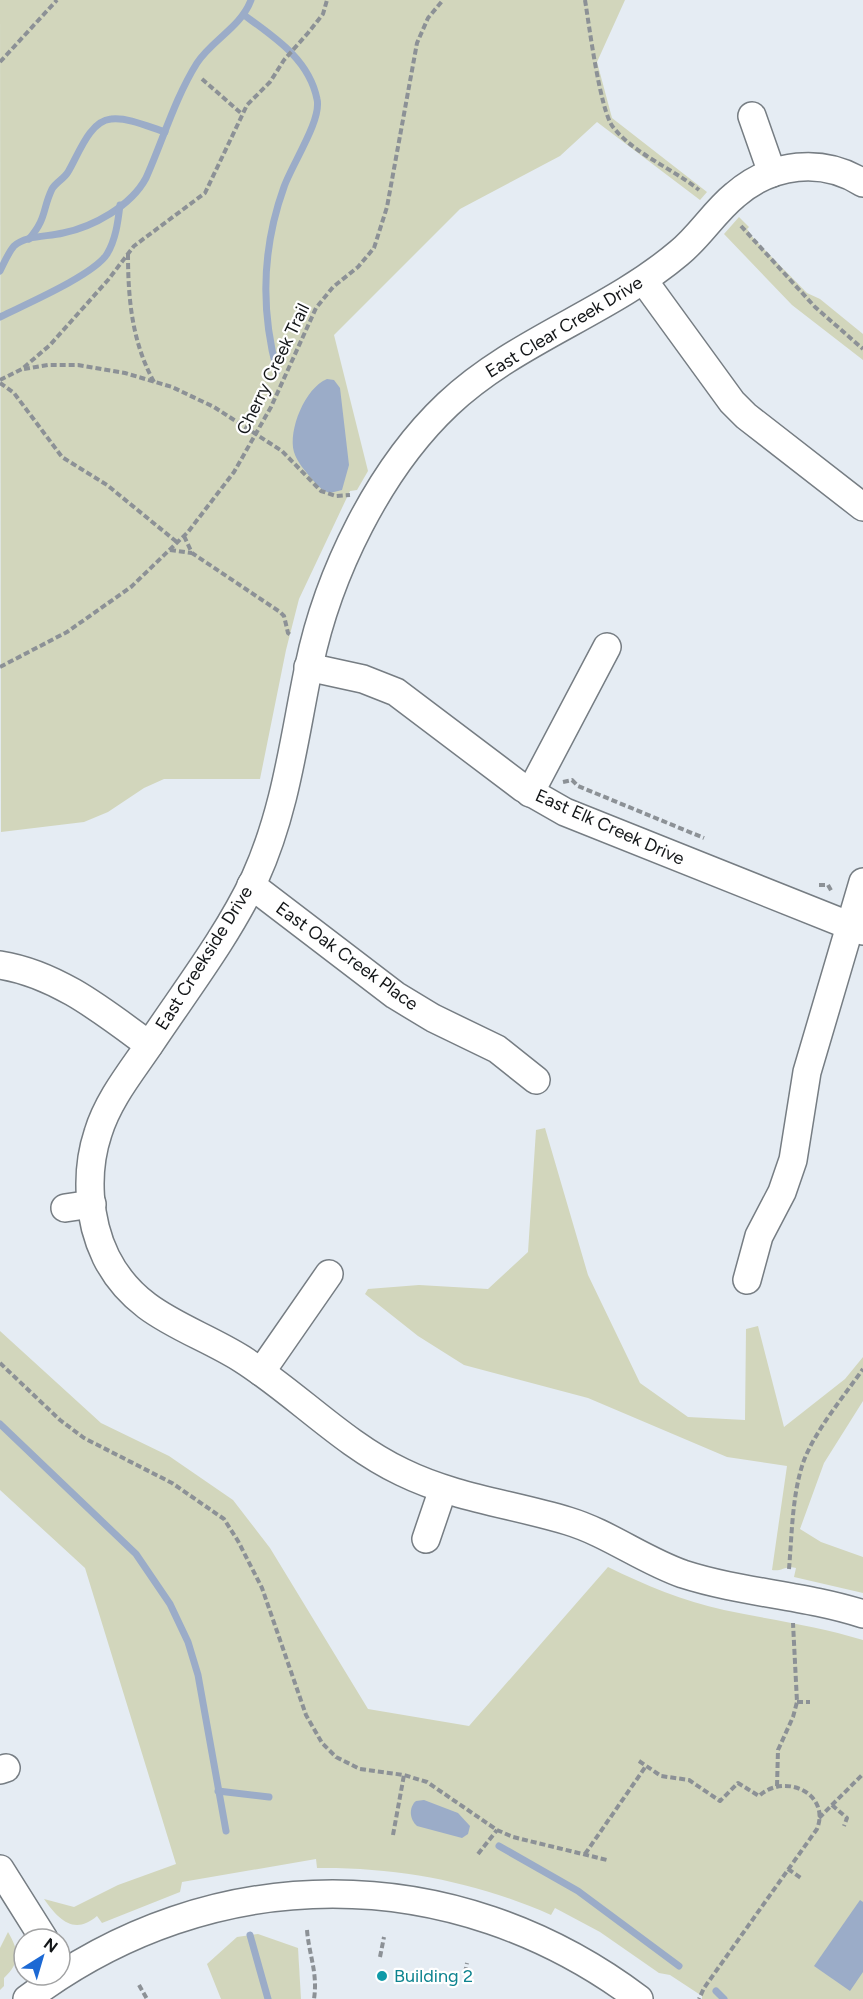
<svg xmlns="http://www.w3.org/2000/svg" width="863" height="1999" viewBox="0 0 863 1999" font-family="Figtree,sans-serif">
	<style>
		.green { fill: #d2d6bc }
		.water { fill: #9bacc8 }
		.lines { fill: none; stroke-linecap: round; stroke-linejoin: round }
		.stream { stroke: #9bacc8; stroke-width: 7 }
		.minor-casing { stroke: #767d83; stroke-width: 30 }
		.path { stroke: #8c9196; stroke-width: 4; stroke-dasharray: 6 3; stroke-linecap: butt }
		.minor { stroke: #fff; stroke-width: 27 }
		.culture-dot { fill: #0f9aa8; stroke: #fff; stroke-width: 2 }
		.labels { text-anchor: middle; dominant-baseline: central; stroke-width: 4.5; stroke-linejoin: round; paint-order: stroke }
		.street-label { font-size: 18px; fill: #131618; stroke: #fff }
		.culture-label { font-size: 18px; fill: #0d838f; stroke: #fff; text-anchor: start }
	</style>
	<rect width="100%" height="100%" fill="#e5ecf3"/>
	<g class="green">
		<polygon points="0,0 625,0 597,62 612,118 707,192 700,200 597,122 560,156 460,209 334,335 368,471 357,490 350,491 299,599 286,650 260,779 164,779 144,788 108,812 84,822 1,832"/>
		<polygon points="739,217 749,227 747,229 754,239 807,293 820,299 863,334 863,360 792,305 724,234"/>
		<path d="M545 1128 588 1275 640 1383 688 1417 745 1420 746 1329 758 1326 784 1427 845 1379 863 1357V1401L824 1463 800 1529 821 1542 863 1557V1593L794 1577 796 1568C786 1565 781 1572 772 1570L787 1466 727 1457 588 1398 464 1365 418 1336 365 1294 368 1289 419 1285 488 1289 528 1252 536 1130Z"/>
		<path d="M0 1331 101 1423 169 1456 233 1500 270 1548 368 1709 469 1726 608 1567C645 1585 683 1601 724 1610 771 1620 817 1626 863 1640V1999H702V1996L670 1975 659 1973 600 1932 555 1908 551 1915C477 1882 398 1867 317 1868L316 1859 182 1882 180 1892 102 1923 97 1916C74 1936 58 1919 44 1899L74 1907 118 1885 176 1864 85 1568 0 1490Z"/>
		<path d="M8 1932C19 1951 21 1962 4 1978V1986L0 1990V1948Z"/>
		<polygon points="258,1934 298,1948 301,1999 221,1999 207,1964 237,1937"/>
	</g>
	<g class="water">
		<path d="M327 379 334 380 340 388 349 465 342 490 330 493C322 491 317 485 312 479 305 471 297 462 294 452 288 430 305 388 327 379Z"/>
		<path d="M424 1800 458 1813 470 1826 468 1834 462 1838 417 1826C410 1820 408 1808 416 1801Z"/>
		<polygon points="860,1900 863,1902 863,1972 850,1991 814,1966"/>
	</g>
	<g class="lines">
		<g class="stream">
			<path d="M244 15C274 37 309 59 317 99 322 120 292 164 284 187 262 248 260 308 277 371"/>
			<path d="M29 239C47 218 42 210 52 189 56 182 64 179 68 172 78 156 89 121 111 119 128 117 149 127 165 132"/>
			<path d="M0 271C4 263 8 253 14 246 26 235 47 237 63 233 93 227 131 206 146 178 163 140 175 98 197 63 212 40 241 27 251 0"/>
			<path d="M0 317C24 305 94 275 107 254 116 239 118 221 120 205"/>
			<polyline points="0,1424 136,1554 170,1604 188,1642 198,1675 226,1831"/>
			<polyline points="218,1791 269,1797"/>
			<polyline points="499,1846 578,1891 679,1966"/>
			<polyline points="250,1935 268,1999"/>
			<polyline points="716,1991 724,1999"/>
		</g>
		<g class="minor-casing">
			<g id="minor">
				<polyline points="752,116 772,173"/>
				<path d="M863 183C822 157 772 163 735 195 714 212 700 236 679 253 608 313 516 340 448 404 379 469 328 574 309 666 294 738 286 810 255 878 227 937 186 990 150 1044 131 1072 108 1100 98 1133 85 1172 88 1220 106 1257 136 1317 191 1327 242 1359 297 1394 343 1444 402 1472 455 1498 512 1504 568 1521 608 1533 643 1560 683 1574 742 1593 804 1595 863 1614"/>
				<polyline points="644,281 732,402 746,416 863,507"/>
				<polyline points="308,667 363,679 396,692 523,788 565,812 863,931"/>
				<polyline points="530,793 607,647"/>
				<polyline points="251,885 395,995 433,1018 497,1049 536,1080"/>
				<path d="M0 965C57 974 103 1011 149 1045"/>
				<polyline points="65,1208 92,1204"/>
				<polyline points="747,1280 759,1236 782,1192 793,1160 807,1072 863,882"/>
				<polyline points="261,1372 329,1274"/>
				<polyline points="426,1539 443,1489"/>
				<polyline points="0,1770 6,1768"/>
				<polyline points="0,1869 44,1939"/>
				<path d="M27 1999C212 1859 453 1859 639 1999"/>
			</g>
		</g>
		<g class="path">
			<path d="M585 0C589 24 600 111 613 127 634 154 672 168 699 190"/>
			<polyline points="0,62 57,0"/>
			<polyline points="202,79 242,114"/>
			<polyline points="741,226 815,307 863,349"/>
			<path d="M128 254C128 299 132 342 154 382"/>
			<polyline points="24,369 48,365 78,365 125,373 172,387 214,407 282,451 321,491 336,496 350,495"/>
			<polyline points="0,380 22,369 50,345 108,280 134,246 205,193 247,105 270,82 284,60 308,33 323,14 327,0"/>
			<polyline points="0,383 14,393 62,457 107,485 178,543"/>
			<polyline points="184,536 192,553 280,612 284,616 288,633 292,636"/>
			<polyline points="170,550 192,553"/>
			<polyline points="0,667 67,632 131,587 188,532 234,472 271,407 316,308 333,287 358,267 374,248 387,207 417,43 428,18 443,0"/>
			<polyline points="563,782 572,780 578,786 704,838"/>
			<polyline points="819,885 828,885 832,892"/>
			<polyline points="0,1363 60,1420 84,1438 172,1483 224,1519 238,1541 262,1588 306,1715 322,1743 336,1757 360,1769 404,1775 427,1782 497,1830 513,1837 607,1860"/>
			<path d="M789 1569C792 1534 792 1496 803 1463 814 1432 844 1396 863 1369"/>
			<polyline points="797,1702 810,1702"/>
			<path d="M639 1761 661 1776 689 1780 720 1801 738 1783 759 1796C785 1772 831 1794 817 1829L704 1988 699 1999"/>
			<polyline points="777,1786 778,1750 793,1717 797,1702 793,1623"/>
			<polyline points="832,1805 847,1818 844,1826"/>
			<polyline points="819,1818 863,1774"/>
			<polyline points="393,1835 404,1775"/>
			<polyline points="478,1854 497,1830"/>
			<polyline points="585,1854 646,1766"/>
			<polyline points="788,1869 801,1878"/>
			<path d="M307 1930C309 1955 318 1973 314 1999"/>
			<polyline points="380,1957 384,1937"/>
			<polyline points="465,1973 467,1963"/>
			<polyline points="139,1985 147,1999"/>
		</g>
		<use href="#minor" class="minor"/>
	</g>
	<circle class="culture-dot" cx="382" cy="1976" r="6"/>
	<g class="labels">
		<g class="street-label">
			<text transform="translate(564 327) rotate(-31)">East Clear Creek Drive</text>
			<text transform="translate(273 369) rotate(-64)">Cherry Creek Trail</text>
			<text transform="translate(610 827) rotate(24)">East Elk Creek Drive</text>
			<text transform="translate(347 956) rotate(36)">East Oak Creek Place</text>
			<text transform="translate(204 958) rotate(-58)">East Creekside Drive</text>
		</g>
		<g class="culture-label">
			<text x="394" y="1976">Building 2</text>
		</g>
	</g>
	<g transform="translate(42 1957) rotate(37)"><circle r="28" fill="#ffffff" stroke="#a1a2a3" stroke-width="1.5"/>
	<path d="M0-4.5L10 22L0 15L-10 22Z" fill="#1c69d4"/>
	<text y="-9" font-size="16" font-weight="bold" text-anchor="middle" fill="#131618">N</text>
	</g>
</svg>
